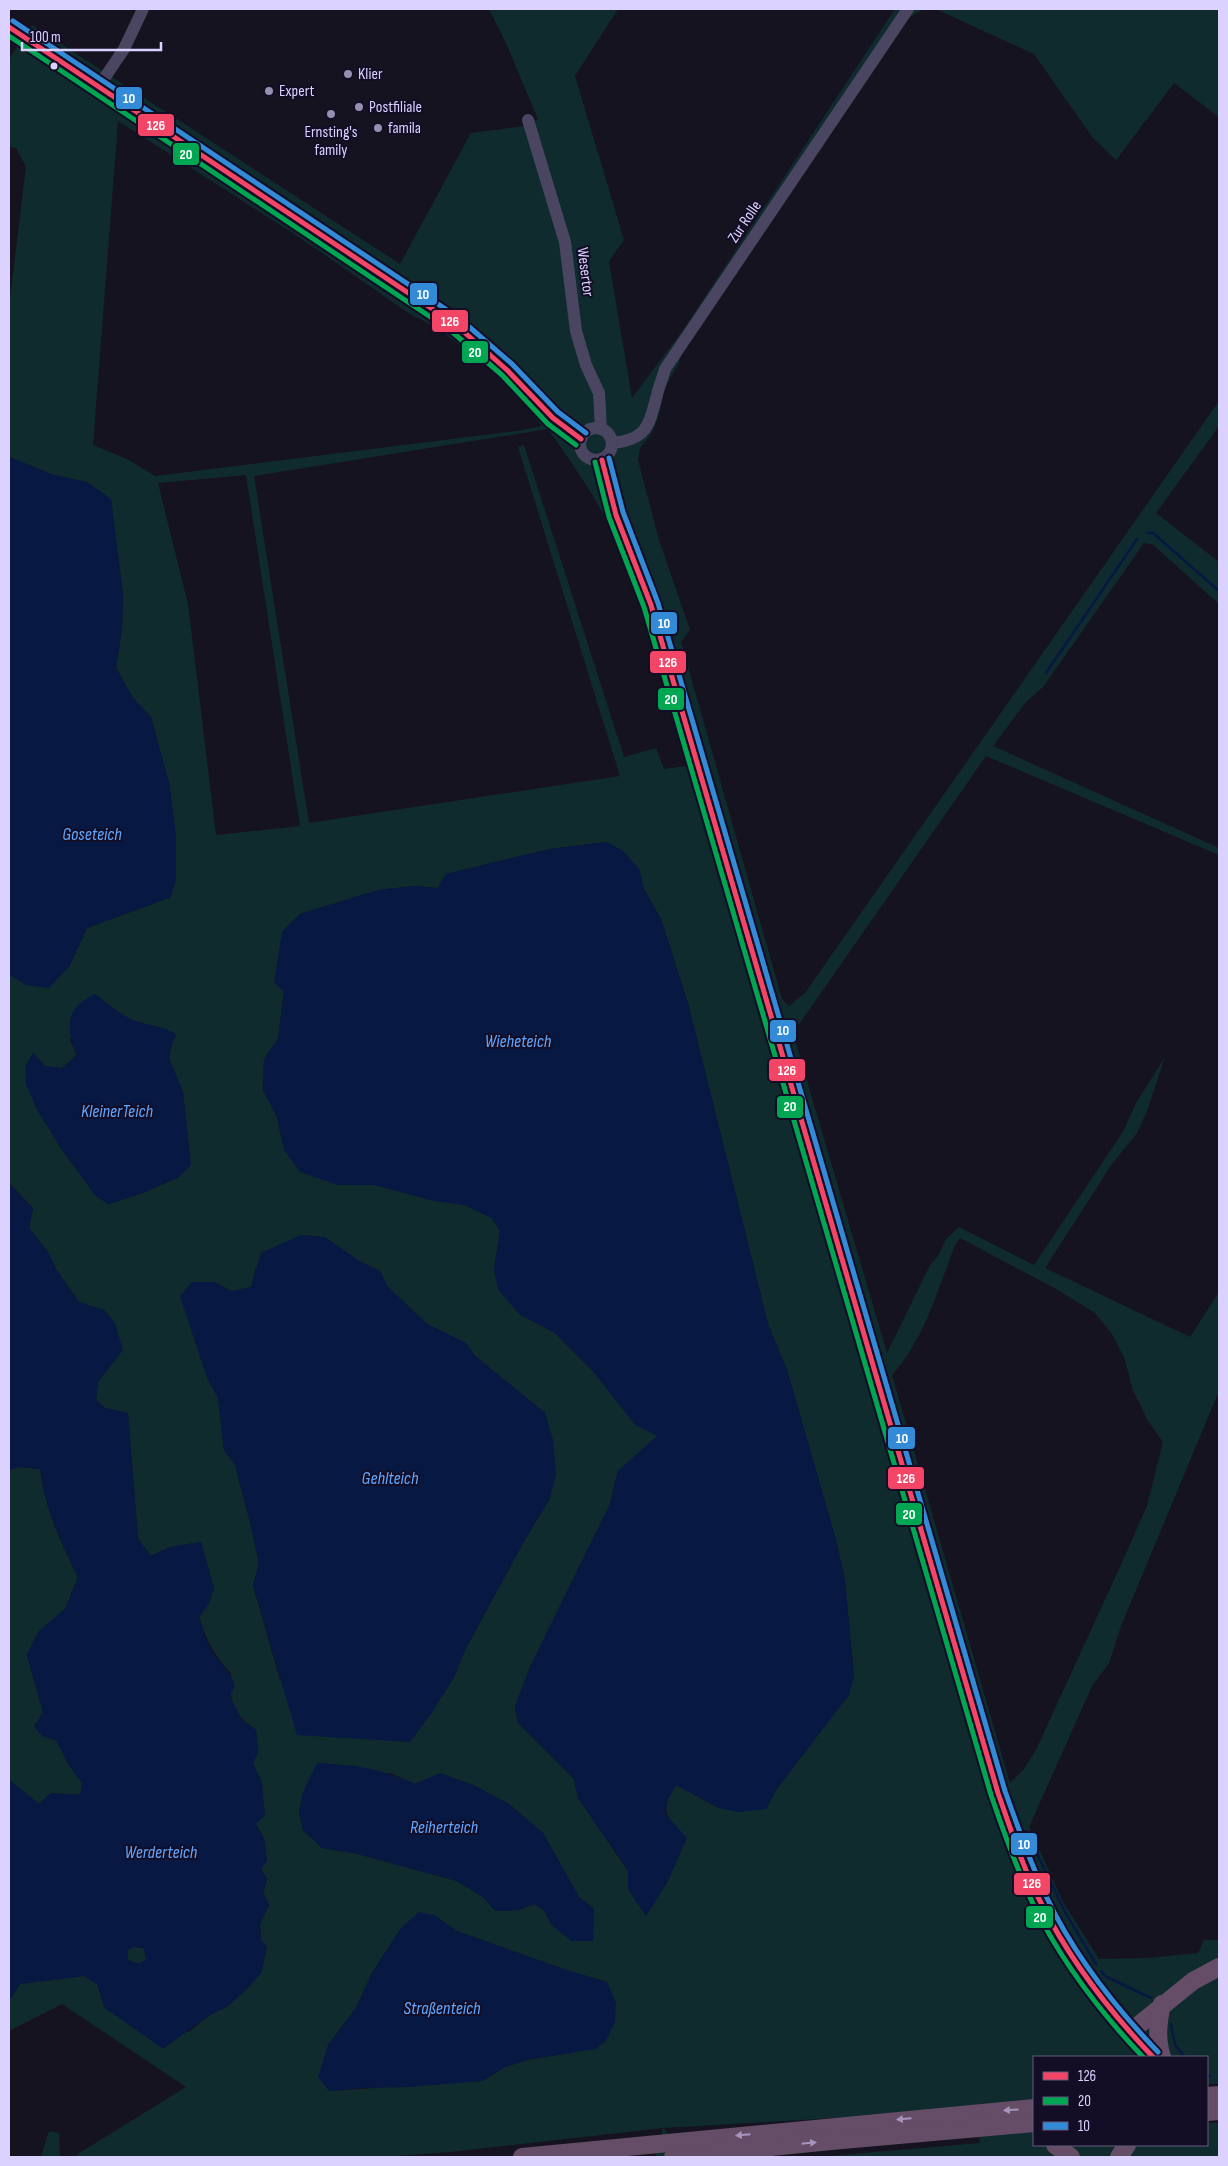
<svg xmlns="http://www.w3.org/2000/svg" width="1228" height="2166" viewBox="0 0 1228 2166" font-family="'Sofia Sans Condensed',sans-serif">
	<style>
		.green { fill: #102b2e; fill-rule: evenodd }
		.water { fill: #071843; fill-rule: evenodd }
		.lines { fill: none; stroke-linecap: round; stroke-linejoin: round }
		.stream { stroke: #071843; stroke-width: 2.5 }
		.minor { stroke: #4a4661; stroke-width: 12 }
		.highway { stroke: #654d67; stroke-width: 18 }
		.highway-bridge { stroke: #654d67; stroke-width: 18 }
		.bus-1-casing { stroke: #130d26; stroke-width: 9 }
		.bus-2-casing { stroke: #130d26; stroke-width: 9 }
		.bus-3-casing { stroke: #130d26; stroke-width: 9 }
		.bus-1 { stroke: #f34667; stroke-width: 5 }
		.bus-2 { stroke: #00a651; stroke-width: 5 }
		.bus-3 { stroke: #338bd7; stroke-width: 5 }
		.oneway { fill: #a696bb }
		.bus-dot { fill: #dbd2ff; stroke: #130d26; stroke-width: 2 }
		.poi-dot { fill: #968fb1; stroke: #130d26; stroke-width: 2 }
		.labels { text-anchor: middle; dominant-baseline: central; stroke-width: 4; stroke-linejoin: round; paint-order: stroke }
		.poi-label { font-size: 16px; fill: #dbd2ff; stroke: #130d26; text-anchor: start }
		.street-label { font-size: 16px; fill: #dbd2ff; stroke: #130d26 }
		.water-label { font-size: 18px; font-style: italic; fill: #60a7ff; stroke: #130d26 }
		.line-badge { stroke: #130d26; stroke-width: 2 }
		.badge-label { font-size: 14px; text-anchor: middle; font-weight: bold; fill: #fff }
	</style>
	<rect width="100%" height="100%" fill="#161320"/>
	<g class="green">
		<path d="M489 9H618L575 76 624 240 609 261 632 398 683 330 895 9H924L910 17 682 353C679 367 670 376 665 388 661 402 660 416 653 430 646 444 640 442 638 460L659 540 690 630 681 642 782 999 789 1006 805 993 1219 401V426L1156 513 1219 562V604L1152 544 1144 543 1043 687 1025 703 993 746 1219 848V855L986 756 793 1033 887 1353 930 1265 938 1256 946 1239 959 1227 1034 1265 1124 1130 1136 1103 1165 1057 1147 1111 1137 1133 1112 1164 1045 1268 1190 1337 1219 1292V1391L1121 1626 1109 1663 1092 1686 1029 1827 1063 1902 1099 1959 1147 1958 1198 1953 1204 1940H1219V2084H1207V2057H1034V2145H1207V2123H1219V2157H818L980 2143 973 2110 664 2128 682 2157H655L663 2128 450 2152 383 2157H73L186 2087 62 2004 9 2031V2001L20 1984 84 1976 97 1984 105 2008 128 2023 189 2032 208 2016 228 2006 261 1973 267 1947 261 1941 260 1924 269 1905 263 1892 267 1879 261 1869 267 1860 264 1838 256 1824 262 1783 253 1763 258 1752 256 1730C232 1713 229 1702 231 1673 214 1655 207 1641 199 1617L208 1605 214 1589 201 1542 170 1547 151 1556 138 1539 128 1413 105 1408 96 1400 104 1310 79 1302 56 1269 48 1252 29 1228 33 1208 9 1183V974L27 985 69 967 87 928 171 897 170 787 151 717 133 698 116 668 122 629 123 595 111 500 87 482 54 475 9 457V306L26 167 16 148 9 147V59L32 25 400 264 471 133 525 126 538 119 506 43ZM118 121 299 237 407 312 442 331 495 374 524 404 542 426 517 431 155 476 127 459 93 445ZM548 429C574 466 600 502 617 543 647 611 667 689 690 760L686 766 664 769 656 748 624 757 524 445 518 447 620 776 309 823 254 476ZM246 475 300 826 216 835 188 604 158 483ZM607 842 639 869 644 889 661 919 689 1007 768 1324 787 1370 836 1540 845 1581 854 1677 808 1748 776 1790 766 1809 719 1808 676 1785C666 1802 661 1809 674 1825L646 1916 628 1889V1871L578 1798 574 1779 518 1723 515 1706 531 1665 610 1504 618 1471 658 1437 555 1333 519 1314 494 1270 500 1231 492 1218 464 1204 435 1201 375 1185H338L284 1150 277 1117 263 1090 264 1059 278 1039 284 992 282 932 300 914 379 890 414 886 438 888 446 874 550 849ZM95 994C108 1004 122 1017 138 1022 152 1026 163 1027 176 1034L171 1047 169 1059 183 1092 189 1149 179 1177 143 1193 108 1204 95 1195 60 1147 34 1054 45 1066 62 1068 77 1055 70 1040ZM960 1238 1058 1290 1095 1313 1112 1334 1124 1357 1133 1390 1148 1421 1163 1442 1147 1506 1119 1569 1036 1750 1024 1769 1010 1783 892 1375C923 1342 939 1287 955 1245ZM361 1262 380 1271 388 1287 427 1324 466 1343 475 1356 545 1413 550 1498 523 1543 465 1650 453 1679 280 1680 253 1585 259 1563 250 1522 235 1465 224 1450 218 1398 214 1282 232 1291 251 1287 256 1268ZM390 1773 415 1784 440 1774 473 1785 509 1804 543 1833 579 1897 594 1909 552 1925 544 1910 534 1904 519 1910 496 1911 483 1897 457 1881 354 1853 322 1848 303 1830 299 1812 303 1792ZM434 1915 457 1931 563 1969 607 1982 571 2053 531 2059 505 2067 482 2081 329 2091 328 2045 356 2008 372 1973 402 1927Z"/>
		<polygon points="936,9 1219,9 1219,117 1174,83 1116,160 1093,138 1034,54"/>
		<path d="M20 1467 40 1469C44 1506 61 1544 78 1577L65 1609 38 1632 27 1655 43 1712 42 1736 56 1740 68 1764 82 1783 81 1795 51 1793 39 1804 9 1780V1470Z"/>
		<polygon points="133,1946 144,1948 146,1960 138,1964 128,1960 127,1951"/>
		<polygon points="49,2131 59,2133 60,2157 41,2157"/>
	</g>
	<g class="water">
		<polygon points="9,457 54,475 87,482 111,499 123,595 122,629 116,668 133,698 151,717 170,787 176,836 176,879 171,897 87,928 69,967 49,988 26,985 9,974"/>
		<polygon points="607,842 623,851 639,869 644,889 661,919 689,1007 768,1324 787,1370 836,1540 845,1581 854,1677 849,1695 776,1790 766,1809 738,1812 719,1808 676,1785 667,1801 666,1815 687,1838 667,1883 646,1916 628,1889 628,1870 578,1798 574,1779 518,1723 515,1706 531,1665 610,1504 618,1471 657,1436 635,1425 592,1370 555,1333 519,1314 498,1289 494,1270 500,1231 492,1218 464,1205 435,1201 375,1185 338,1185 300,1172 284,1150 277,1117 263,1090 264,1059 278,1039 284,992 274,982 282,932 300,914 379,890 414,886 438,888 446,874 550,849"/>
		<path d="M95 994C108 1004 123 1017 138 1022 153 1026 162 1026 176 1034L171 1047 169 1059 183 1092 191 1165 179 1177 143 1193 108 1204 95 1195 60 1147 37 1110 26 1084 25 1066 33 1053 45 1066 62 1068 77 1055C66 1028 64 1008 95 994Z"/>
		<path d="M9 1183 33 1209 29 1228 48 1252 56 1269 79 1302 104 1310 115 1323 123 1350 98 1382 96 1400 105 1408 128 1413 138 1539 151 1556 170 1547 201 1542 214 1589 208 1605 199 1617C203 1630 207 1645 216 1657 224 1667 231 1673 235 1686L230 1696 241 1719 256 1730 258 1752 253 1763 262 1783 265 1815 256 1824 264 1838 267 1861 261 1869 267 1879 263 1892 269 1905 260 1924 261 1941 267 1946 261 1973 246 1990 228 2006 208 2016 163 2049 105 2008 97 1984 84 1976 20 1984 9 2001V1780L39 1804 51 1793 80 1795 82 1783 68 1764 56 1740 42 1736 34 1726 43 1712 27 1655 38 1632 65 1609 78 1577C61 1543 45 1508 40 1469L20 1467 9 1470ZM133 1947 144 1948 146 1960 138 1964 128 1960 127 1951Z"/>
		<polygon points="301,1235 325,1237 361,1262 380,1271 388,1287 427,1324 466,1343 475,1356 545,1413 553,1440 556,1473 550,1498 523,1543 465,1650 453,1679 431,1714 410,1742 297,1735 253,1585 259,1563 250,1522 235,1465 224,1450 218,1398 207,1378 180,1296 192,1282 214,1282 232,1291 251,1287 261,1253"/>
		<path d="M317 1763C355 1765 379 1768 415 1784L440 1773 473 1785 509 1804 543 1833 579 1897 594 1909 593 1941H571L552 1925 544 1910 534 1904 519 1910 495 1911 483 1897 457 1881 354 1853 322 1848 303 1830 299 1812 303 1792Z"/>
		<polygon points="419,1912 434,1915 457,1931 563,1969 607,1982 616,2003 615,2022 606,2041 596,2049 531,2059 505,2067 482,2081 410,2087 361,2088 329,2091 318,2077 328,2045 356,2008 372,1973 389,1946 402,1927"/>
	</g>
	<g class="lines">
		<g class="stream">
			<polyline points="1148,533 1153,533 1219,591"/>
			<polyline points="1046,673 1137,539"/>
			<polyline points="1026,1831 1065,1912 1096,1964"/>
			<polyline points="1101,1971 1105,1976 1151,1998"/>
			<polyline points="1171,2024 1175,2045 1185,2057"/>
			<polyline points="1207,2075 1210,2076"/>
		</g>
		<g class="minor">
			<polyline points="9,27 455,324 507,370 553,418 581,439"/>
			<polyline points="99,86 124,49 143,9"/>
			<polyline points="528,120 565,242 576,331 586,365 599,393 601,429"/>
			<circle cx="596" cy="444" r="16"/>
			<path d="M612 443C648 440 649 424 657 395 659 386 663 377 665 369L908 9"/>
			<path d="M602 460C610 507 633 560 651 605L998 1793C1011 1830 1024 1868 1041 1903 1070 1960 1108 2012 1153 2057"/>
		</g>
		<g class="highway">
			<polyline points="1129,2033 1193,1981 1219,1967"/>
			<path d="M1162 2057C1156 2039 1158 2023 1162 2004"/>
			<polyline points="1207,2096 1219,2095"/>
			<polyline points="1055,2145 1071,2157"/>
			<polyline points="522,2157 1034,2108"/>
			<polyline points="673,2157 831,2141 1034,2123"/>
			<polyline points="1119,2157 1127,2145"/>
		</g>
		<polyline class="highway-bridge" points="1207,2112 1219,2111"/>
		<g class="bus-1-casing">
			<g id="bus-1">
				<polyline points="9,27 455,324 507,370 553,418 581,439"/>
				<path d="M602 460 616 515 651 605 998 1793C1011 1830 1023 1868 1041 1903 1070 1960 1109 2011 1153 2057"/>
			</g>
		</g>
		<g class="bus-2-casing">
			<g id="bus-2">
				<polyline points="9,36 450,330 502,375 548,424 576,445"/>
				<path d="M595 462 609 517 644 607 991 1795C1004 1833 1017 1870 1034 1906 1062 1962 1100 2012 1143 2057"/>
			</g>
		</g>
		<g class="bus-3-casing">
			<g id="bus-3">
				<polyline points="13,21 459,318 512,364 558,412 586,433"/>
				<path d="M609 458 623 512 658 603 1005 1791C1018 1827 1030 1863 1047 1898 1074 1955 1114 2006 1158 2052"/>
			</g>
		</g>
		<use href="#bus-1" class="bus-1"/>
		<use href="#bus-2" class="bus-2"/>
		<use href="#bus-3" class="bus-3"/>
	</g>
	<defs><path id="oneway-solid" d="M-6-.8H1V-3.2L6.5 0L1 3.2V.8H-6Z" transform="scale(1.25)"/></defs>
	<g class="oneway">
		<use href="#oneway-solid" transform="translate(1011 2110) rotate(176)"/>
		<use href="#oneway-solid" transform="translate(904 2119) rotate(175)"/>
		<use href="#oneway-solid" transform="translate(743 2135) rotate(175)"/>
		<use href="#oneway-solid" transform="translate(809 2143) rotate(-6)"/>
	</g>
	<circle class="bus-dot" cx="54" cy="66" r="4.5"/>
	<g class="poi-dot">
		<circle cx="348" cy="74" r="5"/>
		<circle cx="269" cy="91" r="5"/>
		<circle cx="359" cy="107" r="5"/>
		<circle cx="331" cy="114" r="5"/>
		<circle cx="378" cy="128" r="5"/>
	</g>
	<g class="labels">
		<g class="poi-label">
			<text x="358" y="74">Klier</text>
			<text x="279" y="91">Expert</text>
			<text x="369" y="107">Postfiliale</text>
			<text x="388" y="128">famila</text>
			<text x="331" y="132" text-anchor="middle">Ernsting's<tspan x="331" dy="18">family</tspan></text>
		</g>
		<g class="street-label">
			<text transform="translate(745 222) rotate(-56)">Zur Rolle</text>
			<text transform="translate(585 272) rotate(83)">Wesertor</text>
		</g>
		<g class="water-label">
			<text x="92" y="834">Goseteich</text>
			<text x="518" y="1041">Wieheteich</text>
			<text x="117" y="1111">KleinerTeich</text>
			<text x="390" y="1478">Gehlteich</text>
			<text x="444" y="1827">Reiherteich</text>
			<text x="161" y="1852">Werderteich</text>
			<text x="442" y="2008">Straßenteich</text>
		</g>
	</g>
	<g class="line-badge">
		<rect x="115" y="86" width="28" height="24" rx="5" fill="#338bd7"/>
		<rect x="137" y="113" width="38" height="24" rx="5" fill="#f34667"/>
		<rect x="172" y="142" width="28" height="24" rx="5" fill="#00a651"/>
		<rect x="409" y="282" width="29" height="24" rx="5" fill="#338bd7"/>
		<rect x="431" y="309" width="38" height="24" rx="5" fill="#f34667"/>
		<rect x="461" y="340" width="28" height="24" rx="5" fill="#00a651"/>
		<rect x="650" y="611" width="28" height="24" rx="5" fill="#338bd7"/>
		<rect x="649" y="650" width="38" height="24" rx="5" fill="#f34667"/>
		<rect x="657" y="687" width="28" height="24" rx="5" fill="#00a651"/>
		<rect x="769" y="1019" width="28" height="24" rx="5" fill="#338bd7"/>
		<rect x="768" y="1058" width="38" height="24" rx="5" fill="#f34667"/>
		<rect x="776" y="1095" width="28" height="24" rx="5" fill="#00a651"/>
		<rect x="887" y="1426" width="29" height="24" rx="5" fill="#338bd7"/>
		<rect x="887" y="1466" width="38" height="24" rx="5" fill="#f34667"/>
		<rect x="895" y="1502" width="28" height="24" rx="5" fill="#00a651"/>
		<rect x="1010" y="1832" width="28" height="24" rx="5" fill="#338bd7"/>
		<rect x="1013" y="1872" width="38" height="24" rx="5" fill="#f34667"/>
		<rect x="1025" y="1905" width="29" height="24" rx="5" fill="#00a651"/>
	</g>
	<g class="badge-label">
		<text x="129" y="103">10</text>
		<text x="156" y="130">126</text>
		<text x="186" y="159">20</text>
		<text x="423" y="299">10</text>
		<text x="450" y="326">126</text>
		<text x="475" y="357">20</text>
		<text x="664" y="628">10</text>
		<text x="668" y="667">126</text>
		<text x="671" y="704">20</text>
		<text x="783" y="1035">10</text>
		<text x="787" y="1075">126</text>
		<text x="790" y="1111">20</text>
		<text x="902" y="1443">10</text>
		<text x="906" y="1483">126</text>
		<text x="909" y="1519">20</text>
		<text x="1024" y="1849">10</text>
		<text x="1032" y="1888">126</text>
		<text x="1040" y="1922">20</text>
	</g>
	<rect width="1228" height="2166" fill="none" stroke="#dbd2ff" stroke-width="20"/>
	<rect x="1033" y="2056" width="175" height="90" fill="#130d26" stroke="#635c7d"/>
	<rect x="1043" y="2072" width="25" height="8" fill="#f34667" stroke="#635c7d"/>
	<text x="1078" y="2081" font-size="15" fill="#dbd2ff">126</text>
	<rect x="1043" y="2097" width="25" height="8" fill="#00a651" stroke="#635c7d"/>
	<text x="1078" y="2106" font-size="15" fill="#dbd2ff">20</text>
	<rect x="1043" y="2122" width="25" height="8" fill="#338bd7" stroke="#635c7d"/>
	<text x="1078" y="2131" font-size="15" fill="#dbd2ff">10</text>
	<path d="M22 42v8h139v-8" fill="none" stroke="#dbd2ff" stroke-width="2.5"/>
	<text x="30" y="42" font-size="15" fill="#dbd2ff" stroke="#130d26" stroke-width="4" paint-order="stroke">100 m</text>
</svg>
